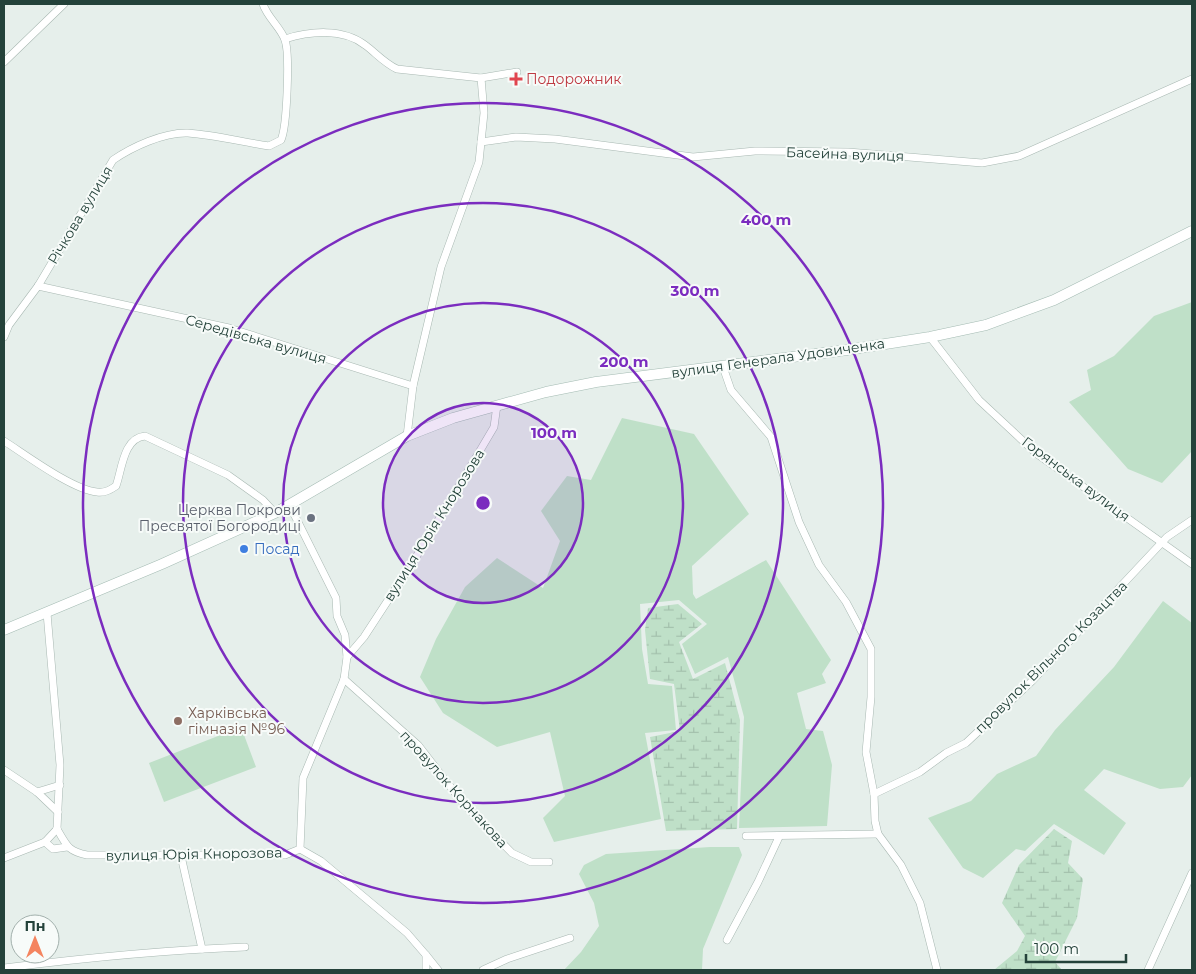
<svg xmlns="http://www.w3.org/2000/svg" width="1196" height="974" viewBox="0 0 1196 974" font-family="Montserrat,sans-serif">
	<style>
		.green { fill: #bfe0c8 }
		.wetland { fill: url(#wetland-marsh) }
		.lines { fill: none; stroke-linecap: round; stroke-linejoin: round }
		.street-casing { stroke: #a8b8b2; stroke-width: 8 }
		.secondary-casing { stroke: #a4bbb3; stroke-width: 11 }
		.street { stroke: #fff; stroke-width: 7 }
		.secondary { stroke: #fff; stroke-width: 10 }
		.ring { fill: none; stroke: #7b2cbf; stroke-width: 2.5 }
		.health-dot { fill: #e0444e; stroke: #f7fbf9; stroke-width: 2 }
		.worship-dot { fill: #6b7280; stroke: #f7fbf9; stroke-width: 2 }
		.shop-dot { fill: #3f7fe0; stroke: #f7fbf9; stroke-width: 2 }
		.education-dot { fill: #8d6e63; stroke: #f7fbf9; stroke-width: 2 }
		.labels { text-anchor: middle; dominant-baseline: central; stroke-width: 4; stroke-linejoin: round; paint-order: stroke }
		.health-label { font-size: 14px; fill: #be3a42; stroke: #f7fbf9; text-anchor: start }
		.street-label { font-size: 14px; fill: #24423a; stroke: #f7fbf9 }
		.worship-label { font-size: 14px; fill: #5b616d; stroke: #f7fbf9; text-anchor: end }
		.shop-label { font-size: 14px; fill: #366cbe; stroke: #f7fbf9; text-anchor: start }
		.education-label { font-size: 14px; fill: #785e54; stroke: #f7fbf9; text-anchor: start }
		.centre { fill: #7b2cbf; stroke: #f7fbf9; stroke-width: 2.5 }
		.ring-label { font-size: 15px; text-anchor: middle; font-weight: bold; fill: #7b2cbf; stroke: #f7fbf9; stroke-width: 4; stroke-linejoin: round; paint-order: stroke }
	</style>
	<defs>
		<pattern id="wetland-marsh" width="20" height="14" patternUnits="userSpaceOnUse" patternTransform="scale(1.25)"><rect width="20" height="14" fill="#bfe0c8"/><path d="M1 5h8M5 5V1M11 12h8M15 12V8" fill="none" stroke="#a4c1ad"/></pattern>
	</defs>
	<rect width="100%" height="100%" fill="#e6efeb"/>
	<g class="green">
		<polygon points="1192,302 1192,451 1162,483 1128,469 1069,402 1091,390 1087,370 1114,356 1154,316"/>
		<polygon points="622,418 694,434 749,514 692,566 693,594 696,599 766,560 831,660 822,674 826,683 797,693 806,729 823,731 832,765 827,826 739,828 744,717 728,657 695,674 682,644 707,624 679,600 640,604 642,649 648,684 672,686 676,730 645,733 661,819 554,842 543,818 565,796 550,732 497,747 443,713 420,677 436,639 465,587 497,558 543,588 560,541 541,511 567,476 591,480"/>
		<polygon points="1163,601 1192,623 1192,775 1183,787 1160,789 1104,769 1084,790 1126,823 1104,855 1054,824 1025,851 1016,849 983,878 963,868 928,818 971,801 997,774 1036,756 1055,730 1114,667"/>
		<polygon points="241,727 256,767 164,802 149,763"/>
		<polygon points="710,847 739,847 742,855 703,949 702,970 564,970 581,952 599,926 594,903 579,874 584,865 606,854"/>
	</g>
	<g class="wetland">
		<polygon points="678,604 702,624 679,642 693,679 725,663 740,720 737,829 666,831 650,737 680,731 674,684 650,679 645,630 648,608"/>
		<polygon points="1054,829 1072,841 1068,863 1083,879 1077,918 1055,962 1062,970 994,970 1017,951 1025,936 1002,903 1019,865"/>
	</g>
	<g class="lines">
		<g class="street-casing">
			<g id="street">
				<path d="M285 39C310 31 343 28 365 45 376 53 384 63 397 69L481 78 517 72"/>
				<polyline points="4,62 64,4"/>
				<polyline points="481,142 516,137 555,139 693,157 755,151 848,152 982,163 1019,156 1192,79"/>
				<polyline points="38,286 229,328 413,386"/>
				<path d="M4 337 9 325 38 286 113 160C132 147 164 132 188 133 215 135 242 142 269 146L281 140C287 127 290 54 285 40 281 28 267 17 263 4"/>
				<polyline points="930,337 979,400 1037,454 1192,564"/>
				<polyline points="723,367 731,390 771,437 799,522 819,565 846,602 871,649 871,697 866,752 874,794 875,821 878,834 901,865 920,903 937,970"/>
				<polyline points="407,436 413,386 441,267 479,162 484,113 481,78"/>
				<path d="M4 441C26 455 73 490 97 492 105 493 110 490 116 486 122 470 123 438 145 436L228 475 263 500 275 513"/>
				<polyline points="290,506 336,598 337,616 345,635 347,657"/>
				<polyline points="47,613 60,765 57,829"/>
				<polyline points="344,679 418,745 463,803 512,853 531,862 549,862"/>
				<polyline points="4,770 37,792 58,812"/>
				<polyline points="37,792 60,785"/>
				<polyline points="874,794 920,772 946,753 966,743 1032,681 1167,537 1192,520"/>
				<path d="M57 829C67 845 67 851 87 855H285L300 849 303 778 344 679 347 657 364 637 413 562 465 476 494 427 497 405"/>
				<polyline points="746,836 878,834"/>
				<polyline points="45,842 53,849 67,847"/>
				<polyline points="300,849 321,861 407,933 426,955 426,970"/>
				<polyline points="181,856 202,949"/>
				<polyline points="4,858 45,842 57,829"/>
				<polyline points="727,940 758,882 779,837"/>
				<polyline points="426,955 438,970"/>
				<path d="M4 968C84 958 164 950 245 947"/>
				<polyline points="483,970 507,959 570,938"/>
				<polyline points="1148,970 1192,873"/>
			</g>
		</g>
		<g class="secondary-casing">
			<polyline id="secondary" points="4,630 162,564 275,513 407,436 453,418 546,392 596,382 847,350 930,337 986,325 1054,300 1192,231"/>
		</g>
		<use href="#street" class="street"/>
		<use href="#secondary" class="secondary"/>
	</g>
	<circle cx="483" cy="503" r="100" fill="#7b2cbf" fill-opacity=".12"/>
	<g class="ring">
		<circle cx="483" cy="503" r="100"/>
		<circle cx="483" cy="503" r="200"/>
		<circle cx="483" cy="503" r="300"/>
		<circle cx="483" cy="503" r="400"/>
	</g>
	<path class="health-dot" d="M513.5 71.5h5v5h5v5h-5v5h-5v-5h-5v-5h5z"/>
	<circle class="worship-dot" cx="311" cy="518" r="5"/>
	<circle class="shop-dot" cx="244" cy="549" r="5"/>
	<circle class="education-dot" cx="178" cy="721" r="5"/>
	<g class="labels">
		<g class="health-label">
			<text x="526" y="79">Подорожник</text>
		</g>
		<g class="street-label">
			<text transform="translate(845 154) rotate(2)">Басейна вулиця</text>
			<text transform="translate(80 215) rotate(-59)">Річкова вулиця</text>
			<text transform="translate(256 339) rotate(16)">Середівська вулиця</text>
			<text transform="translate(778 358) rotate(-8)">вулиця Генерала Удовиченка</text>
			<text transform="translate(1076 479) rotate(37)">Горянська вулиця</text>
			<text transform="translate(434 525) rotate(-58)">вулиця Юрія Кнорозова</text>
			<text transform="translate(1051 657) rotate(-45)">провулок Вільного Козацтва</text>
			<text transform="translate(454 789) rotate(48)">провулок Корнакова</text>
			<text transform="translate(194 854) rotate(-1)">вулиця Юрія Кнорозова</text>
		</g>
		<g class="worship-label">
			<text x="301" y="510">Церква Покрови<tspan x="301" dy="16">Пресвятої Богородиці</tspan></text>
		</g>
		<g class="shop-label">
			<text x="254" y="549">Посад</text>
		</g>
		<g class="education-label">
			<text x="188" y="713">Харківська<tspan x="188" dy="16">гімназія №96</tspan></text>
		</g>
	</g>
	<circle cx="483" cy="503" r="8" class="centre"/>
	<g class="ring-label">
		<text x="766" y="225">400 m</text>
		<text x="695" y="296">300 m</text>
		<text x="624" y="367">200 m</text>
		<text x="554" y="438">100 m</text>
	</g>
	<rect width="1196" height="974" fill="none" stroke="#24423a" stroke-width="10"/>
	<g transform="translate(35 939)"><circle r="24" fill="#f7fbf9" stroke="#a3b1ad"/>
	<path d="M0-4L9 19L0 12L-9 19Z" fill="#f4845f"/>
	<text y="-8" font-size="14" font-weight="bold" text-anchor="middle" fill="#24423a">Пн</text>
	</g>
	<path d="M1026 954v8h100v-8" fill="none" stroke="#24423a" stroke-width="2.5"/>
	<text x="1034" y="954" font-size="15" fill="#24423a" stroke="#f7fbf9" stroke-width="4" paint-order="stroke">100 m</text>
</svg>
